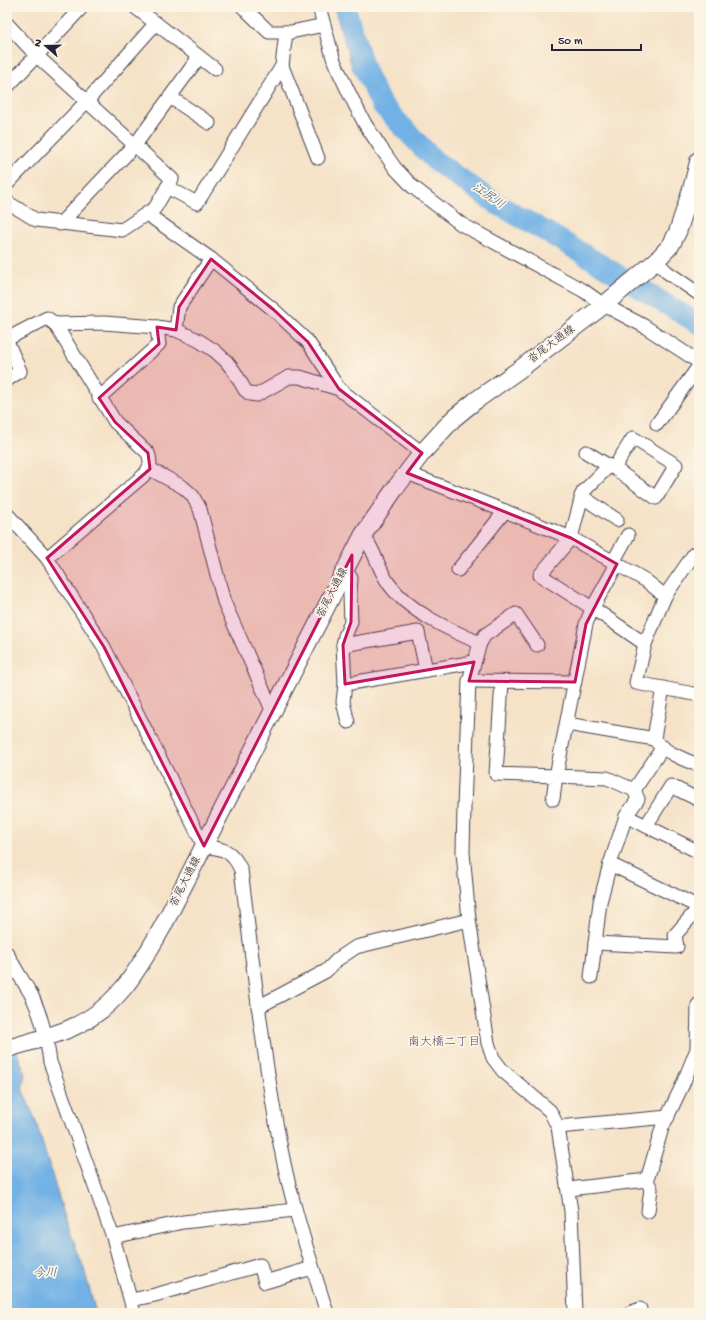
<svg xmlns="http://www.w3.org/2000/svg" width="706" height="1320" viewBox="0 0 706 1320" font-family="'Gochi Hand','Klee One',sans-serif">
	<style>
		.water { fill: #71b1e5; stroke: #4a6a90 }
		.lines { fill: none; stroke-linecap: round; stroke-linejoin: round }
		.river { stroke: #71b1e5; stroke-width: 21 }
		.minor-casing { stroke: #423f50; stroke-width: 15 }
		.major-casing { stroke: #423f50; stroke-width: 19 }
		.minor { stroke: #fff; stroke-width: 13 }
		.major { stroke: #fff; stroke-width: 17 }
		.marked { fill: #c2185b; fill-opacity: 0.2; stroke: #c2185b; stroke-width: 3; stroke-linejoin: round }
		.labels { text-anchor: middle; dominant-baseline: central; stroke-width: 3.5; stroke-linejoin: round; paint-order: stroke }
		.street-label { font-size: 11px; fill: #22223b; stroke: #fcf5e5 }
		.water-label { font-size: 12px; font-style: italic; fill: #3e5476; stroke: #fcf5e5 }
		.neighbourhood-label { font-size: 12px; fill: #5b496d; stroke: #fcf5e5 }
	</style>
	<rect width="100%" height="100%" fill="#fcf5e5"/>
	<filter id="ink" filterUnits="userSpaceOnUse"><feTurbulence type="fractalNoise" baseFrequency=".025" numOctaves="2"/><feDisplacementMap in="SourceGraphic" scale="8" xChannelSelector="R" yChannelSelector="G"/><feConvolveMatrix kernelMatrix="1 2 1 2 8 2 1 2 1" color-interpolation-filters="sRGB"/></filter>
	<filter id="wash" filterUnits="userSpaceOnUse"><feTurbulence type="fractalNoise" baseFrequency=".012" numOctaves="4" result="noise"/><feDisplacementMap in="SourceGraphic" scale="16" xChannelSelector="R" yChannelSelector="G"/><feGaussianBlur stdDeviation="0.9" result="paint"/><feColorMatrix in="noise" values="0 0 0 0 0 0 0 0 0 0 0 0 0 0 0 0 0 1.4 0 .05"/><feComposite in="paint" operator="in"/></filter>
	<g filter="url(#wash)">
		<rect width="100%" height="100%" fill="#f5e2c7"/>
		<g class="water">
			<polygon points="334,7 355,7 374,103 353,70"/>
			<polygon points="7,1035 12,1038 25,1074 22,1089 35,1119 66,1221 84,1269 96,1313 7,1313"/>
		</g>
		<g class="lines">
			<polyline class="river" points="345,7 365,71 381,104 434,160 495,203 557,238 699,324"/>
		</g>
	</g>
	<g filter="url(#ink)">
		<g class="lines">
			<g class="minor-casing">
				<g id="minor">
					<polyline points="135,7 215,69"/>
					<polyline points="243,7 269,32 291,32 324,25"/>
					<polyline points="319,7 334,61 350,95 365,124 381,148 395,168 413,187 461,224 584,291 604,305 644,326 699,362"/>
					<polyline points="7,24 37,56 172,179 155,208 122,230 36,220 7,202"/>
					<polyline points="282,66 318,158"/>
					<polyline points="7,87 82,7"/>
					<polyline points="170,97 209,123"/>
					<polyline points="7,184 87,101 156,23"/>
					<polyline points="167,187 197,203 282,66 286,32"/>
					<polyline points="147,214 211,259 274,310 308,342 339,389"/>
					<polyline points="60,224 135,145 199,57"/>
					<polyline points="656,261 667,272 699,294"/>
					<polyline points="55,324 104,323 157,327 176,330 198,340 215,351 226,361 234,371 245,390 250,394 257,395 289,377 300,377 339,389 422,453"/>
					<polyline points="176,330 179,307 211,259"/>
					<path d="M7 339 47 318 55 324 115 422 148 453C152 463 150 468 143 476L47 558 7 514"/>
					<polyline points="7,341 20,371 7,380"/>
					<polyline points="99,398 159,344 157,327"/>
					<polyline points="657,424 699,366"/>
					<polyline points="586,452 609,466 614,468 656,498 676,465 633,438 614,468"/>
					<polyline points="609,466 583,492 571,538 540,575 600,613 645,644"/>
					<polyline points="150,469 183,487 192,495 200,509 224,602 273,712"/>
					<polyline points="407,473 505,511 571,538 617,564 592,609 586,624 556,776 607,778 634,790 638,799 626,816"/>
					<polyline points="581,496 617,520"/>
					<path d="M363 535C375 550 378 569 389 584 409 612 450 630 480 643L469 681 464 808 463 852 469 920 488 1043 493 1058 503 1071 550 1111 558 1127 571 1211 575 1313"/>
					<polyline points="699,551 694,554 665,596 645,644 636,683 699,695"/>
					<path d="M47 558 104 647 204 846C224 849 232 850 241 870 253 963 263 1057 281 1149 292 1205 310 1259 327 1313"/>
					<polyline points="613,562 628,535"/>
					<polyline points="617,564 645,580 665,596"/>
					<polyline points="345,570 351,578 350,595 351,622 345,636 343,645 345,684 343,702 348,722"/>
					<polyline points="458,570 505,511"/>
					<polyline points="480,643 485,635 516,614 537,645"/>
					<polyline points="343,645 418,632 426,670"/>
					<polyline points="469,681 575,682"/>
					<polyline points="502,682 496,774 556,776 553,799"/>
					<polyline points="345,684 474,662"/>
					<path d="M663 688 655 732C655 734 654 737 655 739 659 750 689 762 699 765"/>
					<polyline points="567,724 655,739"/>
					<polyline points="634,790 663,747"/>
					<polyline points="646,826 671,786 699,800"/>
					<polyline points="610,864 699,907"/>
					<polyline points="595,943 677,947 675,935 695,912 699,911"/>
					<path d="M7 953C14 968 24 982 32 996 42 1017 47 1039 50 1062L113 1237 134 1313"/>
					<polyline points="591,977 600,902 610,864 626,816 699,852"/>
					<polyline points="258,1007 326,971 338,959 356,947 469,920"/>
					<polyline points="558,1127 668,1117"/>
					<polyline points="647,1180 651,1189 648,1211"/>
					<polyline points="569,1189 647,1180 662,1128 682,1086 697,1049 698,1005 699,1004"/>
					<polyline points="113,1237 183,1222 295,1210"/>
					<polyline points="131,1300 155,1295 260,1265 265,1282 312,1268"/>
					<polyline points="629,1313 640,1309"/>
				</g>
			</g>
			<g class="major-casing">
				<path id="major" d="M7 1049C28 1042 51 1037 71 1028 118 1008 139 968 163 926L363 535 394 490 422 453 454 418 475 401 520 369 604 305 656 261 671 245 678 231 691 191 699 160"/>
			</g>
			<use href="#minor" class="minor"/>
			<use href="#major" class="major"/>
		</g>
	</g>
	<path class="marked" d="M211 259 274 310 308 342 339 389 422 453 407 473 571 538 617 564 586 624 575 682 469 681 474 662 345 684 343 645 351 622 352 555 204 846 104 647 47 558 150 469 148 453 115 422 99 398 159 344 157 327 176 330 179 307Z"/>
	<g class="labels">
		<g class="street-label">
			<text transform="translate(552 345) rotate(-37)">沓尾大通線</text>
			<text transform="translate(333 593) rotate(-63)">沓尾大通線</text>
			<text transform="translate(186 882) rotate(-63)">沓尾大通線</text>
		</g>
		<g class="water-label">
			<text transform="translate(488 197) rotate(34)">江尻川</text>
			<text x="45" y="1274">今川</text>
		</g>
		<g class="neighbourhood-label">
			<text x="444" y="1043">南大橋二丁目</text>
		</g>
	</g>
	<rect width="706" height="1320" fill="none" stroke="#fcf5e5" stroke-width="24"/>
	<g transform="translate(46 46) rotate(290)" stroke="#fcf5e5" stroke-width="3" paint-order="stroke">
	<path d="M0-3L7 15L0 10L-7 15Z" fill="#22223b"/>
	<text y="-6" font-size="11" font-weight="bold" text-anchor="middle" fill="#22223b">N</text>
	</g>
	<path d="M552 44v6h89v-6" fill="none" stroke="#22223b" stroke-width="2"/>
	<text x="558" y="44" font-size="12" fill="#22223b" stroke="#fcf5e5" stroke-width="3" paint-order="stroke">50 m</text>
</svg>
